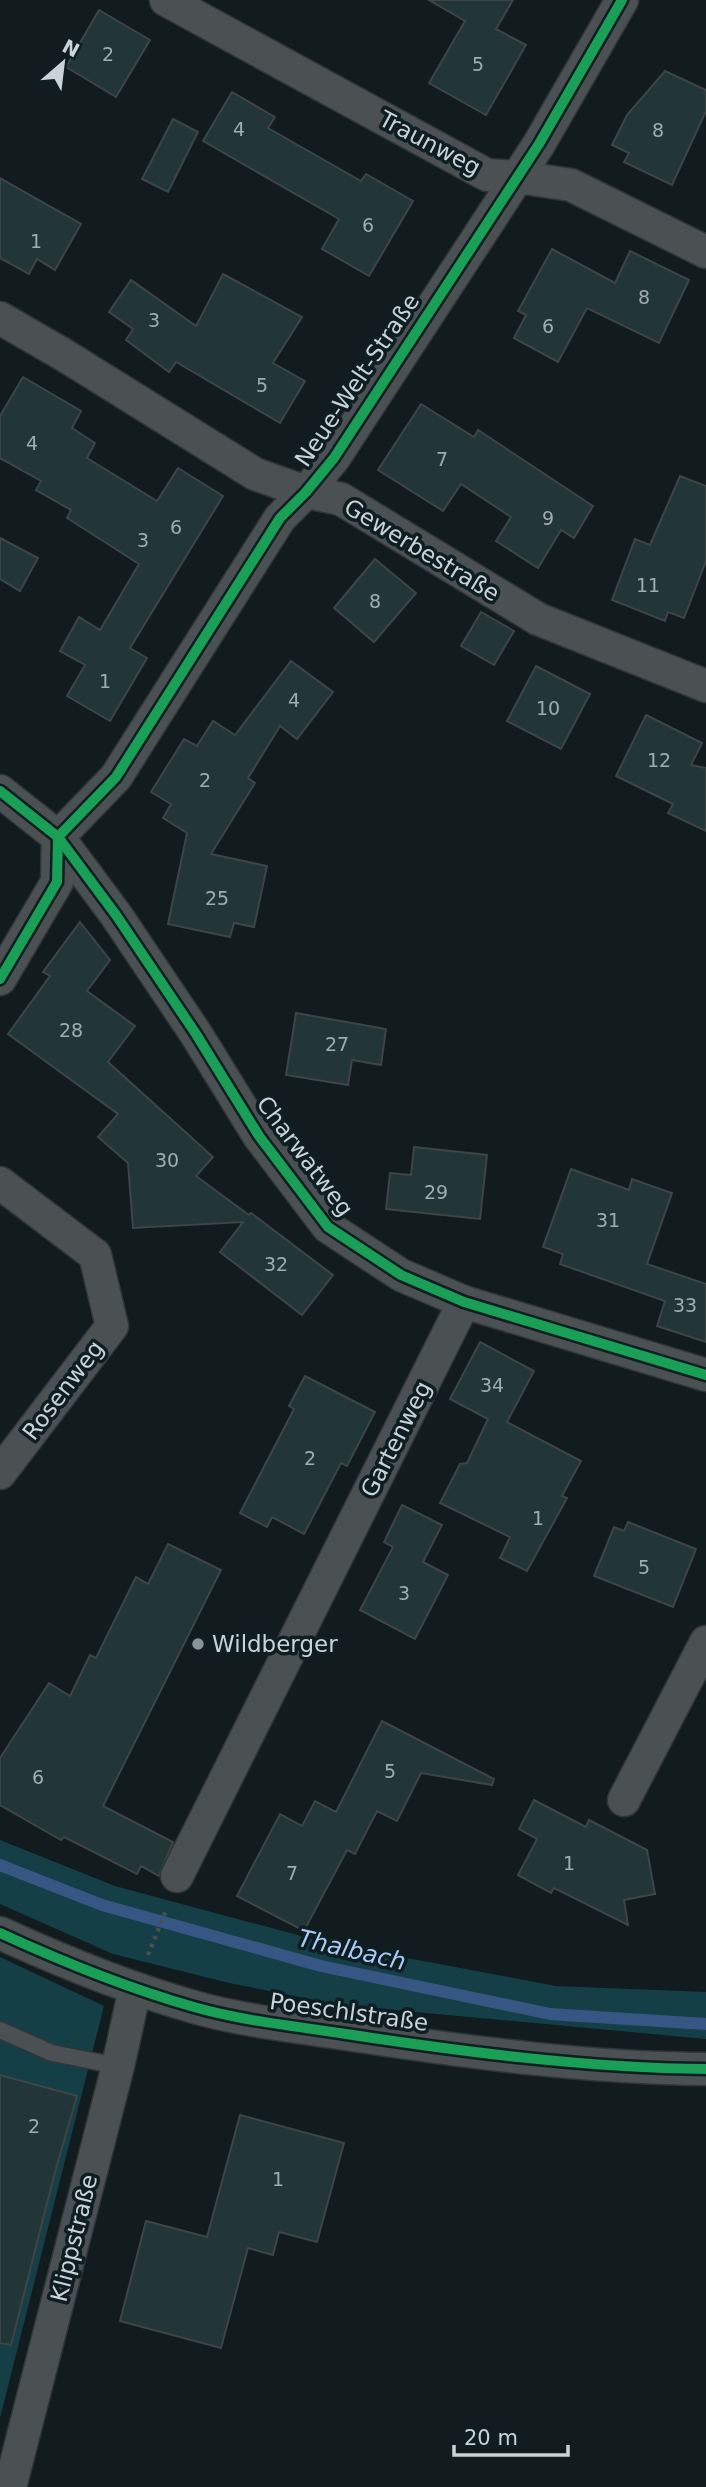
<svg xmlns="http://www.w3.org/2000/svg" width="706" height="2487" viewBox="0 0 706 2487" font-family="'DejaVu Sans',sans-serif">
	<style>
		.green { fill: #153f47 }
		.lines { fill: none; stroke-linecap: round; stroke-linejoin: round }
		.stream { stroke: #365784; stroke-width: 12 }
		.building { fill: #233637; stroke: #3d4545; stroke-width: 2 }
		.lane-casing { stroke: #303638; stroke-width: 19 }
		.street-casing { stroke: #303638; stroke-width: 35 }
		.path { stroke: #4a5051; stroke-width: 4.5; stroke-dasharray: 3.5 5; stroke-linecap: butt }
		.lane { stroke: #4b5153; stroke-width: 16 }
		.street { stroke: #4b5153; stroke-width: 32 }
		.cycleway-casing { stroke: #0e1e22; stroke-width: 15 }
		.cycleway { stroke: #1a9f57; stroke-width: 10 }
		.poi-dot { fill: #8a9395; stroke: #0e1e22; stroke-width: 2.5 }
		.labels { text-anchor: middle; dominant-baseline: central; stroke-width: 7; stroke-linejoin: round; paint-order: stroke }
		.number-label { font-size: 19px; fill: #a0acae }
		.street-label { font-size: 23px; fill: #cad3d6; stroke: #0e1e22 }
		.poi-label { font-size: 23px; fill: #cad3d6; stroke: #0e1e22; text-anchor: start }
		.water-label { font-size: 24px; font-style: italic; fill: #abcbf7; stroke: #0e1e22 }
	</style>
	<rect width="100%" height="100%" fill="#121b1d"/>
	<g class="green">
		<polygon points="0,1840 115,1886 327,1943 556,1986 706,1992 706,2039 340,2005 229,1983 113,1954 0,1904"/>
		<polygon points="0,1957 104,2006 0,2418"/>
	</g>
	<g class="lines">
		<polyline class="stream" points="0,1865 102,1905 321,1966 550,2014 706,2024"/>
	</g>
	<g class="building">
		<polygon points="429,0 513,0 496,29 526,45 486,115 429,83 465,21"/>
		<polygon points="99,10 150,40 116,97 66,67"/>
		<polygon points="665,71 706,90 706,111 672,185 624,162 629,153 612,145 627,115"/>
		<polygon points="232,92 275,117 268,128 361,181 366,174 413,201 369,276 322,249 339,219 203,141"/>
		<polygon points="173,119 198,132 168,192 142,179"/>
		<polygon points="0,178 81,224 55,270 37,259 29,274 0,258"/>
		<polygon points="552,249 615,283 630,251 689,280 659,343 587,308 558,362 514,338 526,315 518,311"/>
		<polygon points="223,274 302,317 273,363 305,381 280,423 176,362 169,372 126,340 133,329 109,312 131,280 196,326"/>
		<polygon points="23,377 81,411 72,428 95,443 87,458 157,501 178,468 223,496 130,648 147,658 110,721 67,696 85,665 60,651 79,617 100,630 139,564 67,518 71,510 36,490 41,481 0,458 0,416"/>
		<polygon points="421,404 474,437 478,430 593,506 574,538 561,530 538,568 496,541 511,517 461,484 443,511 378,470"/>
		<polygon points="680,476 706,486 706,561 684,618 668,612 665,621 612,600 635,539 650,545"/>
		<polygon points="0,538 38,558 20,591 0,579"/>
		<polygon points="375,559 416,593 374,642 334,608"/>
		<polygon points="481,612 514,631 494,665 461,646"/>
		<polygon points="291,661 333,692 297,739 280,726 248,778 255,783 211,854 267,866 254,927 234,923 230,937 168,924 187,833 163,818 171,804 151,792 184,739 197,746 213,721 235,735"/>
		<polygon points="536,666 590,694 561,749 507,721"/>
		<polygon points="646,715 702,743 691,765 706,768 706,831 668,813 673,804 616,776"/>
		<polygon points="80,922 110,960 87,991 135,1026 108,1062 213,1157 196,1176 249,1215 251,1213 333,1275 302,1315 220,1252 243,1222 133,1228 128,1163 98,1137 118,1114 8,1034 50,976 43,972"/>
		<polygon points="296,1013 386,1029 381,1065 352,1060 348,1085 286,1075"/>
		<polygon points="414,1147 487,1155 480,1219 386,1209 390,1173 411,1175"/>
		<polygon points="571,1169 629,1190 632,1179 672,1193 647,1264 706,1284 706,1342 657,1326 665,1301 560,1264 563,1254 543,1247"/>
		<polygon points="480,1342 534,1371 507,1422 581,1461 562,1496 567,1498 527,1571 500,1558 510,1537 440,1503 460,1464 467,1463 488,1419 450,1399"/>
		<polygon points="305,1376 375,1412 347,1466 341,1463 304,1534 272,1517 267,1527 240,1513 294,1409 289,1406"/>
		<polygon points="402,1505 442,1525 423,1562 448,1575 415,1639 360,1610 393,1547 384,1542"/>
		<polygon points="628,1522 696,1549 673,1607 594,1576 614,1527 624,1531"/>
		<polygon points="168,1544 221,1570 103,1806 173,1842 159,1876 141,1866 137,1874 64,1837 61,1840 0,1805 0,1758 49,1683 70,1696 90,1655 96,1658 136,1577 148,1584"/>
		<polygon points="382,1721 494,1779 492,1785 421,1773 397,1821 377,1811 355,1854 347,1850 304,1931 237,1896 280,1814 302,1826 315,1801 336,1812"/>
		<polygon points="534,1800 586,1827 589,1820 647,1850 655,1894 624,1900 628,1925 554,1888 551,1893 518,1875 537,1839 519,1829"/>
		<polygon points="0,2075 77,2096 55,2172 11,2345 0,2343"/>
		<polygon points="240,2115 344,2143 317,2242 279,2232 273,2255 248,2248 221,2348 120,2321 146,2221 207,2237"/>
	</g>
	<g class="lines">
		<g class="lane-casing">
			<polyline id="lane" points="0,2030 52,2053 118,2066"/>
		</g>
		<g class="street-casing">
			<g id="street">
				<polyline points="166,0 487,175 518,177 571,185 706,252"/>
				<polyline points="0,318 64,355 255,474 306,492 341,499 538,619 706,686"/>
				<polyline points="0,791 58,837 116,915 196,1034 259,1136 328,1227 401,1275 464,1302 706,1375"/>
				<polyline points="0,979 57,882 58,837 116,777 280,518 306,492 334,458 539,144 622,0"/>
				<polyline points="0,1183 95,1255 112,1326 0,1473"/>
				<polyline points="624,1800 706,1642"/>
				<polyline points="177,1876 464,1302"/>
				<path d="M0 1933C63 1962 127 1988 194 2007 243 2021 295 2026 346 2034 465 2052 586 2068 706 2069"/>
				<polyline points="10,2487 118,2066 135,1989"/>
			</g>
		</g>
		<polyline class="path" points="148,1955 167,1908"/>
		<use href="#lane" class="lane"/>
		<use href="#street" class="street"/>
		<g class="cycleway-casing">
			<g id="cycleway">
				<polyline points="0,791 58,837 116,915 196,1034 259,1136 328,1227 401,1275 464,1302 706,1375"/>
				<polyline points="0,979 57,882 58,837 116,777 280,518 306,492 334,458 539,144 622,0"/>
				<path d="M0 1933C63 1962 127 1988 194 2007 243 2021 295 2026 346 2034 465 2052 586 2068 706 2069"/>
			</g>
		</g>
		<use href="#cycleway" class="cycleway"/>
	</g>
	<circle class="poi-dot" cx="198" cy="1644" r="7"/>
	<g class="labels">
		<g class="number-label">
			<text x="108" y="54">2</text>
			<text x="478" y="64">5</text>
			<text x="239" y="129">4</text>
			<text x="658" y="130">8</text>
			<text x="368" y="225">6</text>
			<text x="36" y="241">1</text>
			<text x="644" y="297">8</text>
			<text x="154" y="320">3</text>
			<text x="548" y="326">6</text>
			<text x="262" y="385">5</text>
			<text x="32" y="443">4</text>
			<text x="442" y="459">7</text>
			<text x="548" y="518">9</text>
			<text x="176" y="527">6</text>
			<text x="143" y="540">3</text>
			<text x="648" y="585">11</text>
			<text x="375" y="601">8</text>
			<text x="105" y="681">1</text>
			<text x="294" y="700">4</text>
			<text x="548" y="708">10</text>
			<text x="659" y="760">12</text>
			<text x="205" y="780">2</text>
			<text x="217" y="898">25</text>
			<text x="71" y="1030">28</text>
			<text x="337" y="1044">27</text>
			<text x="167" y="1160">30</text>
			<text x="436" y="1192">29</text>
			<text x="608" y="1220">31</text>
			<text x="276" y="1264">32</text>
			<text x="685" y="1305">33</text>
			<text x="492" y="1385">34</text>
			<text x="310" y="1458">2</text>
			<text x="538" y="1518">1</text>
			<text x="644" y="1567">5</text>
			<text x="404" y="1593">3</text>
			<text x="390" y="1771">5</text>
			<text x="38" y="1777">6</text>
			<text x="569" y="1863">1</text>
			<text x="292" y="1873">7</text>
			<text x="34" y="2126">2</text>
			<text x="278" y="2179">1</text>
		</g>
		<g class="street-label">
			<text transform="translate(430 143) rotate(28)">Traunweg</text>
			<text transform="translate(357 380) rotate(-56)">Neue-Welt-Straße</text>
			<text transform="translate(422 550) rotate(31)">Gewerbestraße</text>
			<text transform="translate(305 1156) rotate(53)">Charwatweg</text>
			<text transform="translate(63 1390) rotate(-53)">Rosenweg</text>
			<text transform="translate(396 1439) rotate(-63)">Gartenweg</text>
			<text transform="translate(349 2012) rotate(8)">Poeschlstraße</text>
			<text transform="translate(74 2238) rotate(-76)">Klippstraße</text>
		</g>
		<g class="poi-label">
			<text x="212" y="1644">Wildberger</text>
		</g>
		<g class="water-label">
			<text transform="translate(352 1950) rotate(13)">Thalbach</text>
		</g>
	</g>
	<g transform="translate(63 63) rotate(28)" stroke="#0e1e22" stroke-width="5" paint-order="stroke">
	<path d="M0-5L12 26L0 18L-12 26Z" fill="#cad3d6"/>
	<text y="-10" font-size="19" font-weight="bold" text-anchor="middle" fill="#cad3d6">N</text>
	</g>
	<path d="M454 2445v10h114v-10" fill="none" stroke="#cad3d6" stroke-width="3.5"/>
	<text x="464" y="2445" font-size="21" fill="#cad3d6" stroke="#0e1e22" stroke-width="5" paint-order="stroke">20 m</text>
</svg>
